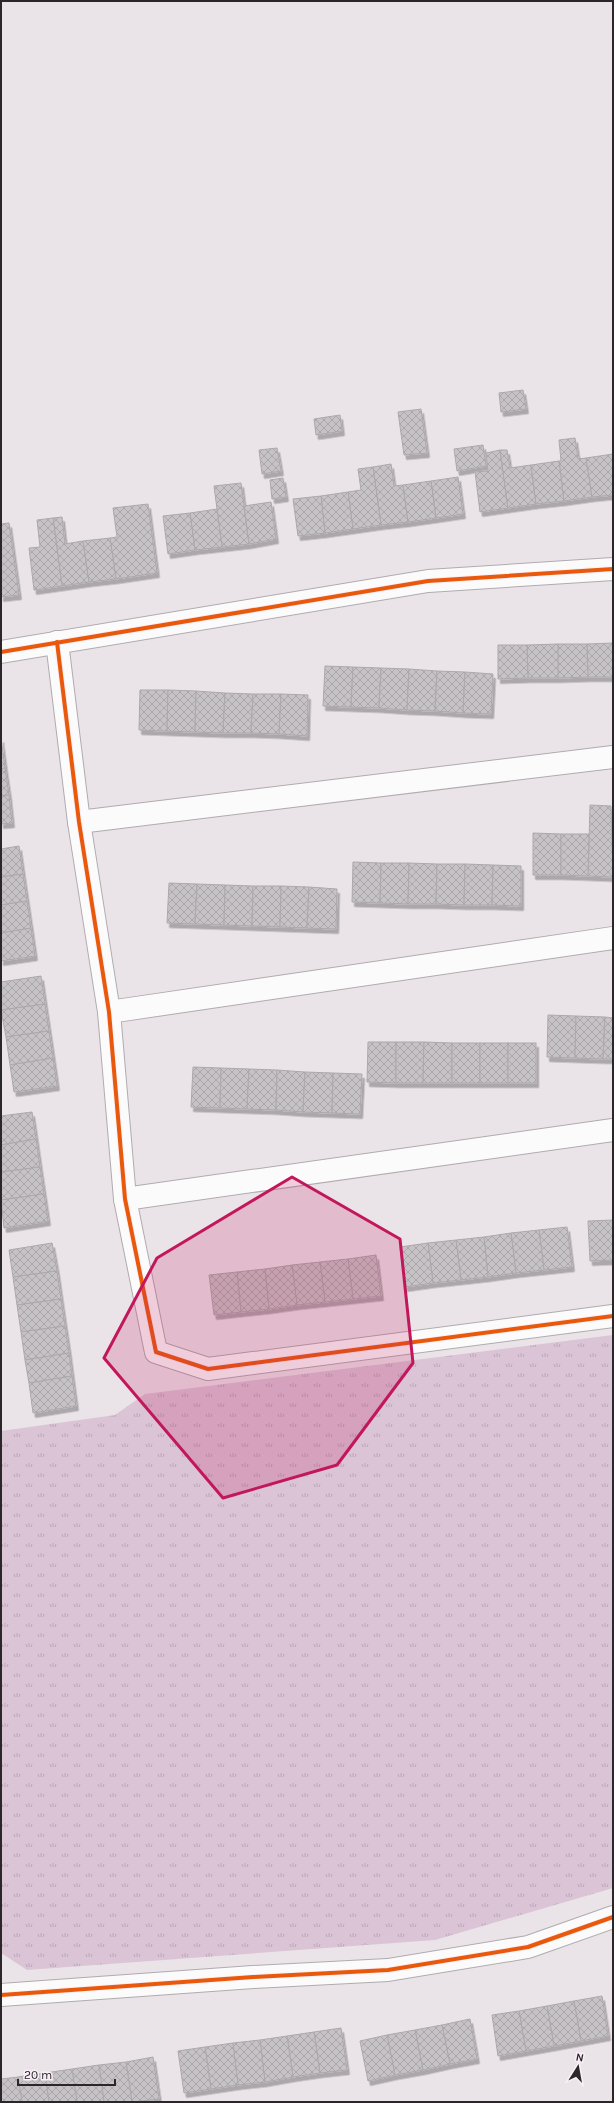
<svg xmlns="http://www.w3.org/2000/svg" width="614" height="2103" viewBox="0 0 614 2103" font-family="Karla,sans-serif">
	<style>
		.grass { fill: url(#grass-tufts) }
		.building { fill: url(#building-cross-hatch); stroke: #aca8ab; filter: url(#shadow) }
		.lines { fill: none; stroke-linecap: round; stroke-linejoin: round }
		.minor-casing { stroke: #b0abaf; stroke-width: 24 }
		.minor { stroke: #fcfbfc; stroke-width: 22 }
		.cycleway-casing { stroke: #faeff8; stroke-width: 6 }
		.cycleway { stroke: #e8590c; stroke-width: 4 }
		.marked { fill: #c2185b; fill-opacity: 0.2; stroke: #c2185b; stroke-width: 3; stroke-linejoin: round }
	</style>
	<defs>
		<pattern id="grass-tufts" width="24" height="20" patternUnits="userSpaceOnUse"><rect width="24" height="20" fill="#dac4d6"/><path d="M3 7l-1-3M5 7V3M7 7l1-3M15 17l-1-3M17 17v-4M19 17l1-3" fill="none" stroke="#bba8b8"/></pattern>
		<pattern id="building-cross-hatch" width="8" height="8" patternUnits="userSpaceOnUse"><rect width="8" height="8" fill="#c6c2c5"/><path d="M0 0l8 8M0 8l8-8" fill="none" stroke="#aaa7a9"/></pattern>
		<filter id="shadow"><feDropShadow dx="2.5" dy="4.5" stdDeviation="0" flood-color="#0004"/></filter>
	</defs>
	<rect width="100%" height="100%" fill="#eae4e9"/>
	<polygon class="grass" points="613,1335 613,1888 435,1940 27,1970 1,1953 1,1431 115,1415 145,1394"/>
	<g class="building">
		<polygon points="523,390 526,409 501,412 499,393"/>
		<polygon points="421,409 427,453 404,455 398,412"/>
		<polygon points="340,415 342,431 316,435 314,419"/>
		<polygon points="575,438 578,459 586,458 592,497 564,501 559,461 561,461 559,440"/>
		<polygon points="483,445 486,466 457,471 454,449"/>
		<polygon points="277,448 281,471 262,474 259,450"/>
		<polygon points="500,450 508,508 480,512 475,472 488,471 486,453"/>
		<polygon points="500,450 507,450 510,468 531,465 536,504 508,508"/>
		<polygon points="613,454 613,495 592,497 586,458"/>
		<polygon points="559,461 564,501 536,504 531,465"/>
		<polygon points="391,464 394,486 403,485 408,522 381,525 373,467"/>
		<polygon points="373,467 381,525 353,529 348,492 361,490 358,469"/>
		<polygon points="458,477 463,514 436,518 431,481"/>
		<polygon points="283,478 286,497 272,499 270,480"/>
		<polygon points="431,481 436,518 408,522 403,485"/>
		<polygon points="241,483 249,544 222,547 214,486"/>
		<polygon points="348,492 353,529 325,533 321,496"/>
		<polygon points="321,496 325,533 298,536 293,499"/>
		<polygon points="271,502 276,539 249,544 244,506"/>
		<polygon points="148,504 157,573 116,579 110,538 117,537 113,508"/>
		<polygon points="217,509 222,547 195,550 190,513"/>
		<polygon points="190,513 195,550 168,554 163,516"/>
		<polygon points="62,517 65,544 83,541 89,582 62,586 53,518"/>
		<polygon points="53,518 62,586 34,590 29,548 40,547 37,520"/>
		<polygon points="9,523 19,595 1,597 1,524"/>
		<polygon points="110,538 116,579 89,582 83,541"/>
		<polygon points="613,643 613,677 588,677 587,644"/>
		<polygon points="558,644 587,644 588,677 558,678"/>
		<polygon points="558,644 558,678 528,678 527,645"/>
		<polygon points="498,645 527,645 528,678 498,679"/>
		<polygon points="325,666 353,667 351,707 323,706"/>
		<polygon points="353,667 381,668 379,708 351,707"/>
		<polygon points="381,668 409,669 407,710 379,708"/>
		<polygon points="409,669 437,671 435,711 407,710"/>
		<polygon points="437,671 465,672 463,713 435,711"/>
		<polygon points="465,672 493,674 491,714 463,713"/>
		<polygon points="140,690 168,690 167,731 139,730"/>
		<polygon points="168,690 196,691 195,732 167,731"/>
		<polygon points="196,691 225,693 223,733 195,732"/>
		<polygon points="225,693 253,694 251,733 223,733"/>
		<polygon points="253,694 281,694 279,734 251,733"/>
		<polygon points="281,694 308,695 307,736 279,734"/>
		<polygon points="1,738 5,768 1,769"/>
		<polygon points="5,768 9,795 1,796 1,769"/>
		<polygon points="9,795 12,823 1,824 1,796"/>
		<polygon points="590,805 611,806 613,877 588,876"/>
		<polygon points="533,833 561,834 561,875 533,875"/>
		<polygon points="561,834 589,834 588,876 561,875"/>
		<polygon points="19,846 23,874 1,877 1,849"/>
		<polygon points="353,862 381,863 380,903 352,902"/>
		<polygon points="381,863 409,863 408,904 380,903"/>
		<polygon points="409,863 437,864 436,904 408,904"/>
		<polygon points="437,864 465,864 464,905 436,904"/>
		<polygon points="465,864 493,865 492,905 464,905"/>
		<polygon points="493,865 521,866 521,906 492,905"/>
		<polygon points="23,874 27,901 1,905 1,877"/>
		<polygon points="169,883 197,884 195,924 167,923"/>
		<polygon points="197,884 225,885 224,925 195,924"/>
		<polygon points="225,885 253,886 252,926 224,925"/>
		<polygon points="253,886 281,886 280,927 252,926"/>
		<polygon points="281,886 309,887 307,928 280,927"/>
		<polygon points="309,887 337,889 336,929 307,928"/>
		<polygon points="27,901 31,928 1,933 1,905"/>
		<polygon points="31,928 35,956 1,961 1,933"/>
		<polygon points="41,976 45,1004 1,1010 1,982"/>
		<polygon points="45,1004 49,1031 6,1037 1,1010"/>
		<polygon points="548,1015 576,1016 575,1058 547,1057"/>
		<polygon points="576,1016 605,1017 603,1059 575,1058"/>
		<polygon points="605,1017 613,1018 613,1059 603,1059"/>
		<polygon points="49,1031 53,1058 10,1065 6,1037"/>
		<polygon points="368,1042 396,1042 396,1083 367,1082"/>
		<polygon points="396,1042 424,1042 423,1083 396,1083"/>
		<polygon points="424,1042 452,1043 452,1083 423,1083"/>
		<rect x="452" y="1043" width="28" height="40"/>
		<rect x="480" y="1043" width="28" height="40"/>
		<rect x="508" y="1043" width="28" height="40"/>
		<polygon points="53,1058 57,1086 14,1092 10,1065"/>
		<polygon points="193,1067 221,1068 220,1108 191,1107"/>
		<polygon points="221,1068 249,1069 247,1109 220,1108"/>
		<polygon points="249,1069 277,1070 276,1110 247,1109"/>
		<polygon points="277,1070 305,1072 303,1112 276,1110"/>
		<polygon points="305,1072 333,1073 332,1113 303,1112"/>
		<polygon points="333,1073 362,1074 360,1114 332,1113"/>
		<polygon points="32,1112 36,1139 1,1145 1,1116"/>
		<polygon points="36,1139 40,1167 1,1172 1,1145"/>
		<polygon points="40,1167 44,1194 1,1200 1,1172"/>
		<polygon points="44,1194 48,1221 4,1228 1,1200"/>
		<polygon points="613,1220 613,1260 590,1261 588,1221"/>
		<polygon points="567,1227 572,1267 544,1270 539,1230"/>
		<polygon points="539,1230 544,1270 516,1273 511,1233"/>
		<polygon points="511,1233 516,1273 488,1277 484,1237"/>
		<polygon points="484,1237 488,1277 461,1280 456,1240"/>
		<polygon points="456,1240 461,1280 433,1283 428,1243"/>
		<polygon points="52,1243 57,1271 13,1277 9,1250"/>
		<polygon points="428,1243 433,1283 405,1287 400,1247"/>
		<polygon points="376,1255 381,1296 353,1299 348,1259"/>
		<polygon points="348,1259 353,1299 325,1302 320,1262"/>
		<polygon points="320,1262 325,1302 297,1305 292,1265"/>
		<polygon points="292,1265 297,1305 269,1309 265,1269"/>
		<polygon points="265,1269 269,1309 241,1312 237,1272"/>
		<polygon points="57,1271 61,1299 17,1305 13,1277"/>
		<polygon points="237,1272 241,1312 214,1315 209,1275"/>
		<polygon points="61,1299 65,1326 21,1332 17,1305"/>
		<polygon points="65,1326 69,1353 25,1360 21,1332"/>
		<polygon points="69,1353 72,1376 29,1383 25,1360"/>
		<polygon points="72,1376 76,1406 33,1413 29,1383"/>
		<polygon points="602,1996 608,2036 581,2041 574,2001"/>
		<polygon points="574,2001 581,2041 554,2046 547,2006"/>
		<polygon points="547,2006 554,2046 526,2051 519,2011"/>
		<polygon points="519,2011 526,2051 498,2056 492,2015"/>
		<polygon points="470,2019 477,2059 450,2064 442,2025"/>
		<polygon points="442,2025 450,2064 423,2070 415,2030"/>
		<polygon points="341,2028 347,2070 320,2073 314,2032"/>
		<polygon points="415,2030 423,2070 395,2075 387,2035"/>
		<polygon points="314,2032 320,2073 293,2077 287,2036"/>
		<polygon points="387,2035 395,2075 368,2081 360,2041"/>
		<polygon points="287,2036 293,2077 265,2082 260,2040"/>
		<polygon points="260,2040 265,2082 238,2085 233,2043"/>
		<polygon points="233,2043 238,2085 211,2089 205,2047"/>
		<polygon points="205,2047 211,2089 184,2093 178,2051"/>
		<polygon points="153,2057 159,2099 132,2102 126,2062"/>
		<polygon points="126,2062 132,2102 104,2102 99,2065"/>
		<polygon points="99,2065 104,2102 77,2102 72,2069"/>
		<polygon points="72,2069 77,2102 49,2102 45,2073"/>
		<polygon points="45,2073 49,2102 22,2102 18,2077"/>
		<polygon points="18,2077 22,2102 1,2102 1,2079"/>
	</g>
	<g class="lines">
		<g class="minor-casing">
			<g id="minor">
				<polyline points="57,642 79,822 109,1012 125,1199 156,1352 208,1369 613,1316"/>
				<polyline points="1,652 428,581 613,569"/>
				<polyline points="79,822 613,757"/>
				<polyline points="109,1012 613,938"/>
				<polyline points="125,1199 613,1130"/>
				<polyline points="1,1995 253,1977 388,1970 528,1947 613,1917"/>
			</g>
		</g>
		<use href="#minor" class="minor"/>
		<g class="cycleway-casing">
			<g id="cycleway">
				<polyline points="57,642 79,822 109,1012 125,1199 156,1352 208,1369 613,1316"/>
				<polyline points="1,652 428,581 613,569"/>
				<polyline points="1,1995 253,1977 388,1970 528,1947 613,1917"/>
			</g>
		</g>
		<use href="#cycleway" class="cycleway"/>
	</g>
	<path class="marked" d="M292 1177 400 1239 413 1363 337 1465 223 1498 104 1358 157 1258Z"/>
	<rect width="614" height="2103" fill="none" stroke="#2b262a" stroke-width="4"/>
	<g transform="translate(578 2067) rotate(11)" stroke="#faeff8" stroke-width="3" paint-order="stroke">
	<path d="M0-3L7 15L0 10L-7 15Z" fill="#2b262a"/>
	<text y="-6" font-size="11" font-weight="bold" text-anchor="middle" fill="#2b262a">N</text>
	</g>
	<path d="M18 2079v6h97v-6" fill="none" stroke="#2b262a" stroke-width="2"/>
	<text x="24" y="2079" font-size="12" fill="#2b262a" stroke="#faeff8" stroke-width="3" paint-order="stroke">20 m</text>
</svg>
